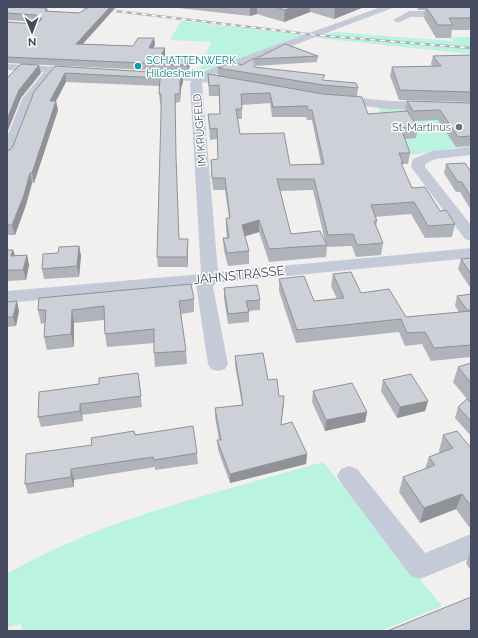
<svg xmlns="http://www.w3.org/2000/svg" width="478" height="638" viewBox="0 0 478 638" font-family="Raleway,sans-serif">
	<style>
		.green { fill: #baf3df }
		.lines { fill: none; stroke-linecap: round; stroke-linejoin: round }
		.minor { fill: #c5cad8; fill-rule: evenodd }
		.rail-casing { stroke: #b1b2bb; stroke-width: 2.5 }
		.rail { stroke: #fff; stroke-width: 1.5; stroke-dasharray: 5; stroke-linecap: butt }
		.wall { fill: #b1b3ba; fill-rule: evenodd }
		.shaded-wall { fill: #909297 }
		.building { fill: #ced0d8; stroke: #909297; fill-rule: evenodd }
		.culture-dot { fill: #0f9aa8; stroke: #fff; stroke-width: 1.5 }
		.worship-dot { fill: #6b7280; stroke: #fff; stroke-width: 1.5 }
		.labels { text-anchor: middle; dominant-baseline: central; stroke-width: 3; stroke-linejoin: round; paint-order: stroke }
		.far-culture-label { font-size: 11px; fill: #0d838f; stroke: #fff; text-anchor: start }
		.far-worship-label { font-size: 11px; fill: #5b616d; stroke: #fff; text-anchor: end }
		.far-street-label { font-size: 11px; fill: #464c5f; stroke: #fff }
		.street-label { font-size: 13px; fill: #464c5f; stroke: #fff }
	</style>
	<rect width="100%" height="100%" fill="#f2f0ef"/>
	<g class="green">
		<polygon points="181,21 305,35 217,67 199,71 211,42 170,40"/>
		<polygon points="335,32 452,41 450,37 471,37 471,54 316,38"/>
		<polygon points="378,107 471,110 471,148 453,148 412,155 390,134"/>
		<path d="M323 462 442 606 381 631H23L21 624 7 627V574C102 518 217 493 323 462Z"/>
	</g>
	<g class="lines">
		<g class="minor">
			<polygon points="381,7 395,7 212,76 237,81 239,83 237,85 233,86 203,82 202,84 218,272 471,248 471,258 216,283 213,287 228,364 225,369 218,371 211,369 208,364 196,285 7,303 7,291 201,274 190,84 192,81 157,78 151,75 157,72 198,74 215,67"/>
			<polygon points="409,11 471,11 471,17 411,17 398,23 393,20"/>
			<polygon points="7,64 78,68 84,71 78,74 56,73 34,100 14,155 12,158 7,159 7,137 22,99 44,72 7,70"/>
			<polygon points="339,96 390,101 471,103 471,111 390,109 335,103 333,100"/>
			<polygon points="471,147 471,155 435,159 425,164 425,167 471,225 471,241 465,239 411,167 413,159 432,151"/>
			<polygon points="349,466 357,469 425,553 471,534 471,558 420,579 411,576 341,483 337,476 341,469"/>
		</g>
		<g class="rail-casing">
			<polyline id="rail" points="82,7 316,35 471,48"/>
		</g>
		<use href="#rail" class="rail"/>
	</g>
	<g class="wall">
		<polygon points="7,7 47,8 48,11 79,13 89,7 116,7 83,44 133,46 154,38 155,45 153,48 165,48 165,55 164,57 190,65 188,72 7,63 7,22 36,24 38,22 37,22 7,20"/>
		<polygon points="170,7 364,7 334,19 310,12 284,22 257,14 250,16"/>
		<polygon points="417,7 471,7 471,30 452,30 451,38 436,38 424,18 425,10 418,10"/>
		<polygon points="471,55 471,102 399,100 390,76 392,67 432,66 431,64 433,56"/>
		<polygon points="318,56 317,62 255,66 255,59"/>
		<path d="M242 65 324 80 358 88 357 97 322 94 262 84 368 114 405 111 407 101 471 103V146L456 147 438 120 414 121 418 127 416 138 405 139 410 153 408 164H403L402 166 412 188 440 211 455 224 452 237 425 238 411 214 375 217 377 221 376 226 383 243 381 255 356 257 352 246 327 247 326 257 269 262 259 232 245 236 249 251V264L228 266 224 251 223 238H227L226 230V218H229L225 190H213L211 171V160L218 159 217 139 210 140 208 114H220L219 96H209L208 74 218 76V68ZM270 103 272 117H306L307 120H312L321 164 290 165 240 134 238 119H242V105ZM313 190 325 241 291 234 280 191Z"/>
		<polygon points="55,66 183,74 183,82 181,88 180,102 175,103 176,165 179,239 188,239 188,267 158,267 157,257 161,115 161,103 160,103 159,94 160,86 66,82 56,101 58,110 34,183 32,183 26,205 15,235 7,235 7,151 10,150 13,146"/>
		<polygon points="446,164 471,172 471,210 460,192 456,192 444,173"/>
		<polygon points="79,246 81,256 79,277 44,279 42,269 58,253"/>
		<polygon points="7,250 13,250 15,255 27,255 29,265 26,280 7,281"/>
		<polygon points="471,258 471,286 469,286 458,269 461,259"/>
		<polygon points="333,274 361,293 406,317 459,312 455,306 457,296 471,294 471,357 431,361 422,344 405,346 399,332 296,343 279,291 279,279 314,301 337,299 331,286"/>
		<polygon points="224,288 260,300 260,310 249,311 249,322 228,324 224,298"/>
		<polygon points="194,299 194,312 181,314 186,351 187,364 155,367 154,353 154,343 107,347 105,334 104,320 74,323 74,347 47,350 44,337 45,323 41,324 38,310"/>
		<polygon points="7,302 19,311 16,326 7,327"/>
		<polygon points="235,356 268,380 279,396 284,405 281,424 307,454 306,464 230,483 218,450 217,440 219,440 215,417 215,408 242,405 235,365"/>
		<polygon points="471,363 471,436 455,418 458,407 467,399 453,382 458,367"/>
		<polygon points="138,373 142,407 82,415 83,421 41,427 38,417 99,384"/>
		<polygon points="383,380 428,401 425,411 397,418 381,391"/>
		<polygon points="313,391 367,412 365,422 325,431 312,402"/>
		<polygon points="135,434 197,453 198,464 155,470 155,467 74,480 74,487 28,494 25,484 92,445"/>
		<polygon points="443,435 471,448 471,526 469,527 456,509 420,523 399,492 403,477 425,469 429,457 440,453 439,451"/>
		<polygon points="471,549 471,571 466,563"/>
	</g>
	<g class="shaded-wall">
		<polygon points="110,7 116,7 77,50 76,44"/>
		<polygon points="250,7 257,7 257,14 250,16"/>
		<polygon points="292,7 310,7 310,12 284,22 285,10"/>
		<polygon points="335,7 364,7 334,19"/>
		<polygon points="154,38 155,45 150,54 149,48"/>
		<polygon points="165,48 165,55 160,64 160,57"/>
		<polygon points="190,58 190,65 188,72 187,65"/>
		<polygon points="39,65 41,73 21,98 7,133 7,119 19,90"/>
		<polygon points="65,73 66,82 51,110 50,101"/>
		<polygon points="183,74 183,82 181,88 180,102 180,80"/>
		<polygon points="56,101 58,110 34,183 32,173"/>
		<polygon points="30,173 32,183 26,205 15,235 12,225"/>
		<polygon points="259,220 259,232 242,237 242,225"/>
		<polygon points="188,239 188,267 187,257"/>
		<polygon points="79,246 81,256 79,277 77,266"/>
		<polygon points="13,250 16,260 11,256"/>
		<polygon points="27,255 29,265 26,280 23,270"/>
		<polygon points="17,301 19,311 16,326 13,317"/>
		<polygon points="72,310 74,323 74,347 71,334"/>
		<polygon points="428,401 425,411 397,418 400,407"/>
		<polygon points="80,404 82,415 83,421 80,411"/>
		<polygon points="367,412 365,422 325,431 326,420"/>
		<polygon points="307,454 306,464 230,483 230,474"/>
		<polygon points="71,469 74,480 74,487 71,477"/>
		<polygon points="462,494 456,509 420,523 424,508"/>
	</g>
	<g class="building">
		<polygon points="7,7 47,8 45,11 79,13 89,7 110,7 76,44 133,46 138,38 154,38 149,48 165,48 160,57 190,58 187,65 7,57 7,22 36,24 42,19 36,15 7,13"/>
		<polygon points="275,7 292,7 285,10"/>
		<polygon points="426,7 471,7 471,18 449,18 453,25 438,25"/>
		<polygon points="285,44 318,56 255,59"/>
		<polygon points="471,55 471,92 400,90 392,67 441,66 433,56"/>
		<polygon points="254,58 254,67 325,75 322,80 356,83 358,88 323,85 218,68 233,62 242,65"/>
		<polygon points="21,64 39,65 19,90 7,119 7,78"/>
		<polygon points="55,66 183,74 180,80 180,94 175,94 176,156 179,239 188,239 187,257 157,257 161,115 161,94 159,94 160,78 65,73 50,101 56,101 32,173 30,173 24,195 12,225 7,225 7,151 10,150 13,146 34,92"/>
		<path d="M208 74 323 94 362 97 368 114 407 111 418 127 401 128 410 153H399L403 163H401L412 188 425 187 440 211 446 210 455 224 428 226 414 202 371 205 377 221H374L383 243 357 245 353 234 328 235 314 179H277L291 234 320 231 327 245 269 249 259 220 242 225 249 251 227 253 223 238H229L226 218H230L225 178H212L211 160 218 159 217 128 210 129 208 114H220L219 85 209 86ZM270 93 273 107 307 106 308 110H312L324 164 290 165 284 133 240 134 236 109H242L241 94Z"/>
		<polygon points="407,101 471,103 471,136 458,137 440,110 413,111"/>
		<polygon points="465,163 471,172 471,197 462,182 458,182 446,164"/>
		<polygon points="79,246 77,266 42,269 43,254 58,253 59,247"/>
		<polygon points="7,250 13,250 11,256 27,255 23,270 7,270"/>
		<polygon points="471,258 471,274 461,259"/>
		<polygon points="351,272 361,293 389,289 406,317 471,311 471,345 434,348 425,332 407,333 401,319 297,330 279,279 304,276 314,301 344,298 333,274"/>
		<polygon points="191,284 194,299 179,301 186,351 154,353 154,329 105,334 104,306 72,310 71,334 44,337 46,310 38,310 39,298"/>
		<polygon points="257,285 260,300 246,301 249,312 228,314 224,288"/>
		<polygon points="471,294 471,310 467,310 457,296"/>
		<polygon points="17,301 13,317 7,317 7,302"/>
		<polygon points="263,353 268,380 277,379 279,396 284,396 281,425 292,422 307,454 230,474 217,440 221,440 215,408 243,405 235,356"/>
		<polygon points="471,363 471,383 458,367"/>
		<polygon points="138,373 141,396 80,404 80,411 38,417 39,392 99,384 99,378"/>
		<polygon points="411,374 428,401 400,407 383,380"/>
		<polygon points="352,383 367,412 326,420 313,391"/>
		<polygon points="467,399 471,403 471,421 458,407"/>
		<polygon points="193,426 197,453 154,460 153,457 71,469 71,477 25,484 26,454 92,445 91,438 134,431 135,435"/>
		<polygon points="457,431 471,448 471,506 462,494 424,508 403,477 435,465 429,457 453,448 443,435"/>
		<polygon points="471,597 471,631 387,631"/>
	</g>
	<circle class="culture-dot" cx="138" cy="66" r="4"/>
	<circle class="worship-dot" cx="459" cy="127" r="4"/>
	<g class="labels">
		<g class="far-culture-label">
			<text x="146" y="60">SCHATTENWERK<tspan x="146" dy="13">Hildesheim</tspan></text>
		</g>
		<g class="far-worship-label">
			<text x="451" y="127">St. Martinus</text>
		</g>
		<g class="far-street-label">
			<text transform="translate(200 130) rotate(-94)">IM KRUGFELD</text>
		</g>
		<g class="street-label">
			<text transform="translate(239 275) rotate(-6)">JAHNSTRASSE</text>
		</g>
	</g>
	<rect width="478" height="638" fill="none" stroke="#464c5f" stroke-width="16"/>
	<g transform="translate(32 32) rotate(179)" stroke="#ffffff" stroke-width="3" paint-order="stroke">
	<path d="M0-3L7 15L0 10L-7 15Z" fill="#464c5f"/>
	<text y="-6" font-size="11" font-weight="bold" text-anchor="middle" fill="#464c5f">N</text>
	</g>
</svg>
